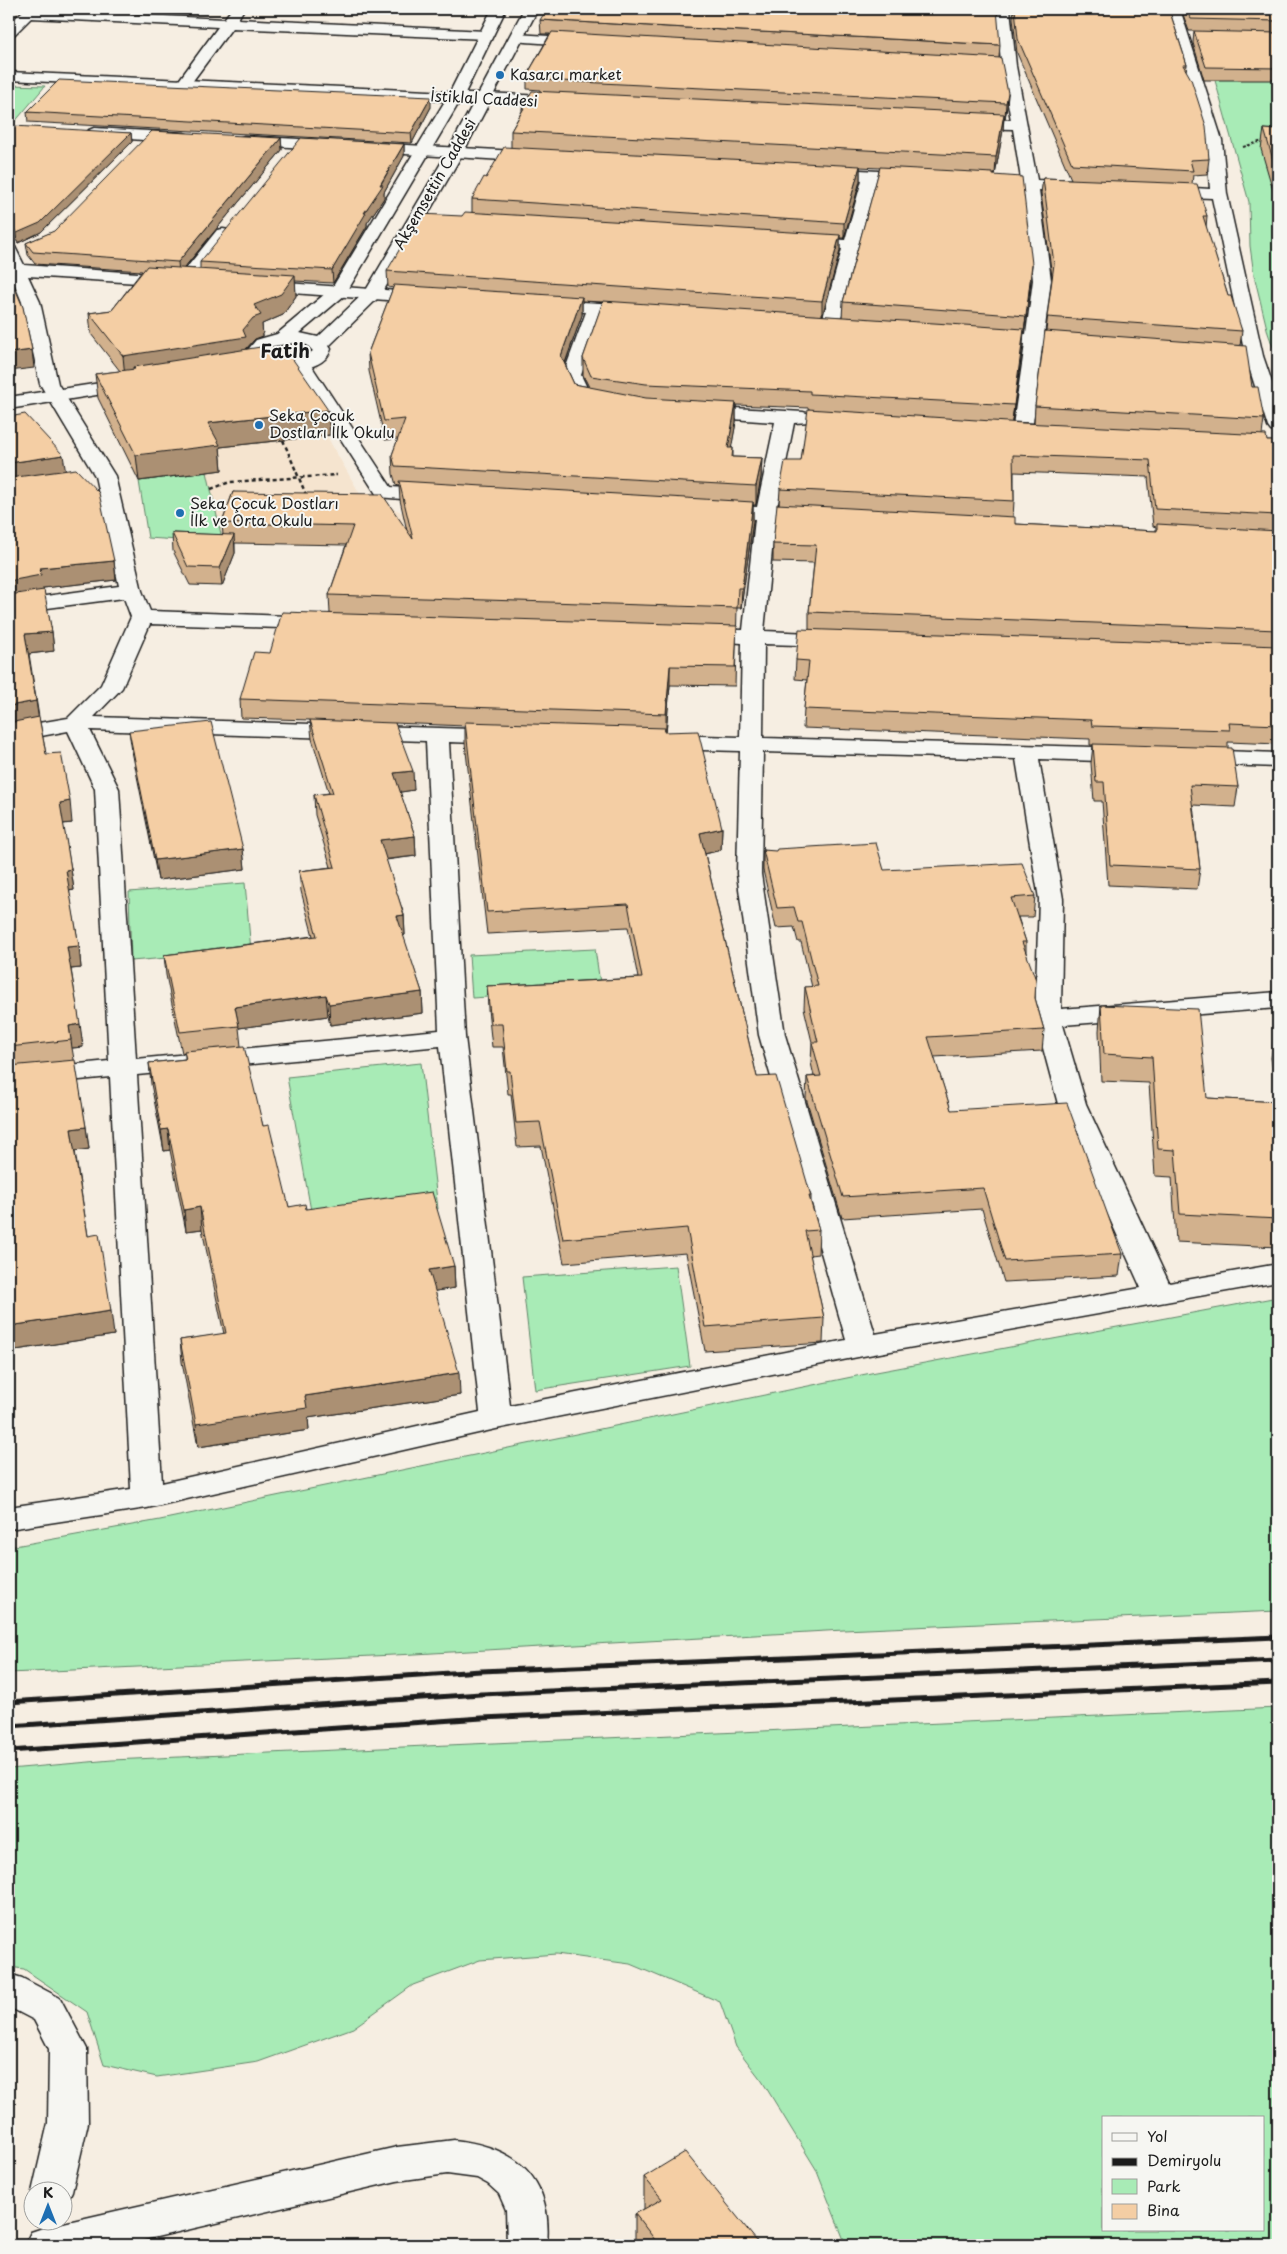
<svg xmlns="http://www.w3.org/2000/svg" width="1287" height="2254" font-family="'Playpen Sans',sans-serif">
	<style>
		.built { fill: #f5e4cf }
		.green { fill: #a8ebb6; stroke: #628469; fill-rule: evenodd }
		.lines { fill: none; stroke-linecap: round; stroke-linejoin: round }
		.street-casing { stroke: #1c1c1c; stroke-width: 3 }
		.secondary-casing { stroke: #1c1c1c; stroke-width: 3 }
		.path-far1 { stroke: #1c1c1c; stroke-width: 2; stroke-dasharray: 3 2; stroke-linecap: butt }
		.path { stroke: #1c1c1c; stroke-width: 2.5; stroke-dasharray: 4 3; stroke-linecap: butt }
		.street { fill: #f6f6f2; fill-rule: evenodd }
		.secondary { fill: #f6f6f2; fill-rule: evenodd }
		.rail { stroke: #1c1c1c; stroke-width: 5 }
		.wall { fill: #d2b18d; stroke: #1c1c1c; fill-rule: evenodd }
		.shaded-wall { fill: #ab9073; stroke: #1c1c1c }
		.building { fill: #f4cea4; stroke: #1c1c1c }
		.poi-dot { fill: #1f6fb2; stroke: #f6f6f2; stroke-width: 2 }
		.labels { text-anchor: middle; stroke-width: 4; stroke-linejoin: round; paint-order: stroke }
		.far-poi-label { font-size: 15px; fill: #1c1c1c; stroke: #f6f6f2; text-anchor: start }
		.far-street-label { font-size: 15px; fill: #1c1c1c; stroke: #f6f6f2 }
		.far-district-label { font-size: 19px; font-weight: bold; fill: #1c1c1c; stroke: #f6f6f2 }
	</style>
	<rect width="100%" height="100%" fill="#f6eee2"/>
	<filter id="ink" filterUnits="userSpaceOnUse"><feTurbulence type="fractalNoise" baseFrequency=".02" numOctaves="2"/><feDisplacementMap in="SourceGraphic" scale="10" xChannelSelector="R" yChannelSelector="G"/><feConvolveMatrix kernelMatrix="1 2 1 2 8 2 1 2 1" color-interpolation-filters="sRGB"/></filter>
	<g filter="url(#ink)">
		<!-- built -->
		<path class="built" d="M305,398L360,494L406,514L396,547L223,543L148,538L139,481L222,469L192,414Z"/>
		<!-- green -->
		<g class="green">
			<path d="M1278,9V361L1268,333L1254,275L1250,246L1249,202L1204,41Z"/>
			<path d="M9,85L45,86L13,124H9Z"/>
			<path d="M207,472L223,543L148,538L139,481Z"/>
			<path d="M245,883L251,951L131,961L129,892Z"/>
			<path d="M595,949L601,990L472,998L469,955Z"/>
			<path d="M421,1063L438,1209L313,1222L287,1077Z"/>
			<path d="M676,1266L690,1366L535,1390L522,1277Z"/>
			<path d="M1278,1297V1611L844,1630L415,1654L9,1673V1547L160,1520L871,1373Z"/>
			<path d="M1278,1708V2245H846L816,2169L762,2081L736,2047L720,2002L630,1964L556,1954L480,1960L413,1985L353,2028L258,2062L157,2077L104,2065L87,2012L24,1969L9,1967V1769L112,1760ZM1103,2118H1263V2230H1103Z"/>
		</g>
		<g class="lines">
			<!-- street casing -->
			<g class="street-casing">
				<g id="street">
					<path d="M25,9L224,19L232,9H244L238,19L486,31L493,35L486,39L232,28L189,86H179L177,83L218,27L31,18L14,35L9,36V24Z"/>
					<path d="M996,9H1010L1016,66L1037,180L1080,182L1086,184L1088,187L1086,190L1080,192L1039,190L1051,280L1044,335L1087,339L1090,343L1087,347L1081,348L1042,346L1032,432L1029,436L1022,438L1015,436L1012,432L1025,344L980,340L977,336L980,332L986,331L1026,334L1033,280L1023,189L985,187L979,185L977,182L979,179L985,177L1021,179L1013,129L966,128L961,126L958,123L961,120L966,118L1011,120L1002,70L966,67L959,63L966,59L1001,61Z"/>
					<path d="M1166,9H1180L1222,140L1227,194L1263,356L1278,400V433L1271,431L1268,427L1247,361L1205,357L1202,353L1205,349L1211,348L1244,350L1212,198L1163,196L1157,194L1155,191L1157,188L1163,186L1210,189L1206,140Z"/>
					<path d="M516,34L583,38L590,42L583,46L511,41L509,38Z"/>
					<path d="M484,93L564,97L569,99L572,102L569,105L564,107L479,101L476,98L479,95Z"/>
					<path d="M94,128L184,133L189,135L192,138L189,141L184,143L89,136L86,133L89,130Z"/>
					<path d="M244,136L536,152L542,154L544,157L542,160L536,162L238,144L236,141L238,138Z"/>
					<path d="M823,168L915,173L921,175L923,178L921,181L915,183L878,181L839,325L836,329H824L821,325L842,249L804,247L798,246L796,242L798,238L804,237L845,240L862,180L817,176L815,173L817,170Z"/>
					<path d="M223,229L229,230L231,234L191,285L185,286L28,276L40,302L58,384L115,476L142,591L150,611L315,617L323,618L326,623L323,628L315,629L150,624L122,688L94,717L503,730L511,732L514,737L511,742L503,744L449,742L465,1037L510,1406L846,1340L759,1035L737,874L740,751L663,749L655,747L652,742L655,737L663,735L740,737L742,643L690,640L687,635L690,630L698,629L743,630L755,519L709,515L706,511L709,507L716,505L757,507L775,422L691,416L689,412L691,408L698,406L803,412L810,414L812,418L810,422L794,423L777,508L819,512L822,516L819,520L812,522L775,520L764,631L835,634L843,635L846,640L843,645L835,646L764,644L763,738L1130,748L1138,750L1142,755L1138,760L1130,762L1039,759L1063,899L1061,1009L1278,992V1008L1063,1025L1086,1104L1169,1283L1278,1264V1282L863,1356L496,1429L147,1508L9,1529V1507L131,1489L110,1077L9,1087V1071L109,1061L95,789L68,731L9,742V728L68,718L101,685L131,617L124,598L9,613V601L119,586L95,476L40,384L22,302L9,270V246L15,247L24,265L180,276L217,230ZM90,730L426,741L439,1030L136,1059L119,789ZM763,752L1016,759L1039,899L1035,1018L1058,1104L1141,1288L875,1334L785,1035L761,874ZM440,1046L480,1412L162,1483L137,1075Z"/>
					<path d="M258,281L427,293L433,294L436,298L433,302L427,303L252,290L249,286L252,282Z"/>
					<path d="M545,300L637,305L643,306L646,310L643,314L637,315L603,313L581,375L590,394L613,398L615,402L613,406C601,409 588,405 576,402L563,375L586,312L539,309L536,305L539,301Z"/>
					<path d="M301,358L307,359L391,487L436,490L443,492L446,496L443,500L436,502L378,497L292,363L295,359Z"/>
					<path d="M1195,750L1278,753V767L1195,764L1187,762L1183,757L1187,752Z"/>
					<path d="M9,1974L22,1978L60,1998L87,2049L88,2123L72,2192L66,2204L62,2206V2192H32L48,2123L49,2049L34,2020L9,2007Z"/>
					<path d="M454,2140C517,2147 553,2178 547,2245H507L506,2210L499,2194L488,2184L477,2178L447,2174L397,2181L122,2245H25L31,2232L46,2227L397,2147Z"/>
				</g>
			</g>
			<!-- secondary casing -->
			<g class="secondary-casing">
				<g id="secondary">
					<path d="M492,9H506L465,93H479L524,9H538L463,153L381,295L329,346L331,349C324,377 258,376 246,352L256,340L277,334L332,288L445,101L9,80V72L450,92ZM460,101L474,102L447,153L365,292L318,337L300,333L345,295ZM294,343L307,345L313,351C299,361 278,362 264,352L273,346Z"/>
					<path d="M133,378L140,380L142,384L140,388L9,409V397Z"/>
				</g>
			</g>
			<!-- path-far1 -->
			<path class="path-far1" d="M1243,147L1266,140"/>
			<!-- path -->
			<g class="path">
				<path d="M283,440L307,497"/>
				<path d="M211,489L230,482L337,475"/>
			</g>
			<!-- street -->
			<use href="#street" class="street"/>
			<!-- secondary -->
			<use href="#secondary" class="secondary"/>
			<!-- rail -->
			<g class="rail">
				<path d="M9,1702L481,1671L1278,1637"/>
				<path d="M9,1726L481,1694L1278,1660"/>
				<path d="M9,1751L482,1718L1278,1683"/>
			</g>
		</g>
		<!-- wall -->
		<g class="wall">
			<path d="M1014,9H1169L1187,65L1186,71L1209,159L1207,174L1193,175L1192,184L1207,216L1206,227L1228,296L1242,331L1240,346L1252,387L1264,419L1262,435L1267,441H1278V744L1228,742V748L1238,787L1235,807L1193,805L1200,869L1197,889L1108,885L1102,801H1094L1091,763L1093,745H1090V739L803,728L804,709L807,680L795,679L796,660L809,629V612L814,563L773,562V544L779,504L780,489L801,461L809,408L736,405V422L731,448H733V457L762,458L761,477L756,505H753V521L741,608H737L735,686L670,685L666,732L722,828L721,850L705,854L757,1077L811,1196V1201L819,1230L818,1254L810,1255L824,1318L823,1343L705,1351L686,1253L564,1263L541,1146L517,1147L511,1094H508L503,1047H492L488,1009L487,986L638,978L628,927L487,934L465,743V726L395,723L414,790L400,792L415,836L416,856L386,860L404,915L405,935L403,936L422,992L423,1013L330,1025L328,1016L239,1028L241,1046L263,1126L289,1207L306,1209L454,1266L455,1288L435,1291L460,1395L308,1418L309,1430L198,1447L182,1362L180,1340L224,1334L202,1229L186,1231L170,1150L164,1151L151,1084L149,1063L185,1059V1052L182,1053L166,975L164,955L313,936L301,891L299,871L331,867L315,815L314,795L329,793L312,739L310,720L241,718L240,699L270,653L330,613L329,595L346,545L235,543V553L222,586L190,585L173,551L172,533L223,535L222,523L233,492L407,531L400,500L399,486L396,485L393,474L392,455L398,439L385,440L369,371L368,353L393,288L388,287L387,271L462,216L472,213V199L486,178L511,147V131L522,111V108L540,91V90L527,89V75L550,34H541L540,20L1000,45L999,58L1008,93L1007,107L1005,118H1004L1003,130L995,175H993L1031,280L1012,422L1034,423L1035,406L1046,331L1052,277L1041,193L1043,178L1071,179L1017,53L1013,18ZM860,167L880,168L843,302L842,317L822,316L840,251V238H844L860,181ZM582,301L603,302L583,358V375L589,387L574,384L565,364L582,315ZM1014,472L1148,477L1153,526L1156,527V531L1015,524L1013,517L1014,501Z"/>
			<path d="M1181,9H1278V80H1204L1193,43L1194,31H1189Z"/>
			<path d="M431,107L412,143L28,122L27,112Z"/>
			<path d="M1264,129L1278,130V197H1275L1261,149Z"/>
			<path d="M9,131L131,133L132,142L41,232L18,243L9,231Z"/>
			<path d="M281,138L282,150L184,268L200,269V262L404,144V156L384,192V198L367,223V226L333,283L295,281L296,296L283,315L262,324L263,336L255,339L246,349L330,435L220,447L222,470L139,481L98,398L95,374L120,371L91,334L89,313L112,310L142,271L35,264L28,255L26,243Z"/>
			<path d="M9,417L65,470L114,561L116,580L43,588L52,632L54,651L29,654L39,717L46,754L72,823L63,824L71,869L74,890L69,891L79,946L81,968L71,969L83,1047L72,1048L86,1127L89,1149L75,1151L88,1236L114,1335L9,1351Z"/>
			<path d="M129,731L243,849L245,869L158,880L132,751Z"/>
			<path d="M763,850L1035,896L1033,917H1018L1026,942V952L1035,998L1044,1030L1042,1051L934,1057L951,1110L1122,1254L1119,1276L1004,1282L982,1209L842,1218L806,1098L807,1077L814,1076L811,1063L812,1042L804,1008L805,987H812L801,942H798L794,927L776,928L763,870Z"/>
			<path d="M1101,1005L1207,1098L1278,1102L1271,1058L1275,1031H1278V1247L1176,1242L1172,1177L1155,1176L1149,1083L1101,1081L1099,1031Z"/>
			<path d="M644,2177L760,2245H635V2214L644,2209Z"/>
		</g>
		<!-- shaded-wall -->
		<g class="shaded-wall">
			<path d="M1008,93L1007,107L1005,118L1006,103Z"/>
			<path d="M431,97V107L412,143L411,133Z"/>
			<path d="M1004,114L1003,130L995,175L996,157Z"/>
			<path d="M131,133L132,142L41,232L18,243L17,233Z"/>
			<path d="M281,138L282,150L179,274L178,262Z"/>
			<path d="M404,144V156L384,192V198L367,223V226L333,283L332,270Z"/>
			<path d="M860,166V181L844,238V223Z"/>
			<path d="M840,235V251L822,317V301Z"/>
			<path d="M1032,264L1031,280L1024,332L1026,316Z"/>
			<path d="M295,275L296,296L283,315L262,324L263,336L255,339L246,349L247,359L135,369L133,367L134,376L125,377L123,356L243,330L254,305Z"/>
			<path d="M582,297V315L561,374V356Z"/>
			<path d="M1024,329L1023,346L1012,422L1014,405Z"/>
			<path d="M32,350L34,368L9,371V353Z"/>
			<path d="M736,403V422L728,467V448Z"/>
			<path d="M328,410L330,435L220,447L222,470L139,481L136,455L208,423Z"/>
			<path d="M63,455L66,474L9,482V463Z"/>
			<path d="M762,458L761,477L756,505V486Z"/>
			<path d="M753,502V521L741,608L742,588Z"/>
			<path d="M234,535L235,553L222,586L220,568Z"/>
			<path d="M114,561L116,580L43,588L44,594L9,601V581L40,568Z"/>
			<path d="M52,632L54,651L28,654L25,634Z"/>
			<path d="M670,666V685L666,733V714Z"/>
			<path d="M36,701L39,721L9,727V706Z"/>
			<path d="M413,771L414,790L395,793L394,773Z"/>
			<path d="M70,801L72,823L62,824L60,803Z"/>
			<path d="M722,828L721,850L700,855V833Z"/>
			<path d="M415,836L416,856L381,860L380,840Z"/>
			<path d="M243,849L245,869L158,880L155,860Z"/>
			<path d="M71,869L74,890L68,891L66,870Z"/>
			<path d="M404,915L405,935L398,936L397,916Z"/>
			<path d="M79,946L81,968L70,969L67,947Z"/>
			<path d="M422,992L423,1013L330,1025L329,1004Z"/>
			<path d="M326,995L328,1016L239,1028L235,1007Z"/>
			<path d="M80,1024L83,1047L72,1048L69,1026Z"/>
			<path d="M86,1127L89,1149L74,1151L71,1129Z"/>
			<path d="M168,1129L170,1150L164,1151L161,1130Z"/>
			<path d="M200,1207L202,1229L186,1231L184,1210Z"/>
			<path d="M454,1266L455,1288L430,1292L429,1270Z"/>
			<path d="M111,1311L114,1335L9,1351V1326Z"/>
			<path d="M459,1373L460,1395L308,1418L309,1430L198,1447L196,1424L305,1396Z"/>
		</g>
		<!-- building -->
		<g class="building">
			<path d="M547,9H997L1000,45L540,20Z"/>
			<path d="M1015,9H1169L1187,65H1183L1191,79L1206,126L1209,159L1190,160L1193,171L1072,164L1018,39Z"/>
			<path d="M1186,9H1278V21L1191,19Z"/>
			<path d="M1194,31L1278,33V68L1206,67Z"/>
			<path d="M552,32L1001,58L1008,93L1006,103L540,80L542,75H527Z"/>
			<path d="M59,80L431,97L411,133L27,112Z"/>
			<path d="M532,91L1004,114L996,157L511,131L524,108H522Z"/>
			<path d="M14,126L131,133L40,223L17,233L9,223V131H10Z"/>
			<path d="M1264,129L1278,130V177Z"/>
			<path d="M152,131L281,138L178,262L33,252L26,243L54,231Z"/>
			<path d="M301,138L404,144L380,185H383L364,213H366L332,270L200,262Z"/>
			<path d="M504,147L860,166L844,223L472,199L484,177L486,178Z"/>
			<path d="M880,167L993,173V175L1022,177L1032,264L1026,316L843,302Z"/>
			<path d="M1043,178L1197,184L1207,216H1203L1228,296H1231L1242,331L1047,317L1054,264Z"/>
			<path d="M465,212L840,235L822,301L387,271L420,214L462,216Z"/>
			<path d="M147,266L295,275L281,294L254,305L261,315L253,318L243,330L246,337L123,356L89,313L112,310Z"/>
			<path d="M9,274L23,307L32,350L9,353Z"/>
			<path d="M394,285L582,297L561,356L574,384L646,398L736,403L728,448H733L732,457L762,458L756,486L395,466L392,455L405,419L384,421L368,353Z"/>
			<path d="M603,301L1024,329L1014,405L810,394V391L646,384L591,376L583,358Z"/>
			<path d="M1045,331L1246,346L1252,387H1258L1264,419L1035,406Z"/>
			<path d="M267,346L285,348L328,410L208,423L220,445L136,455L95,374L135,369L133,367Z"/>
			<path d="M808,409L1023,423L1266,435L1267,441H1278V515L1155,509L1150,460L1013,455L1014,501L780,489L785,461H801Z"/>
			<path d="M25,414L63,455L9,463V417Z"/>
			<path d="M76,469L99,493L114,561L40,568L41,575L9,581V478Z"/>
			<path d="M399,481L753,502L742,588H738L737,608L329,595L353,526L222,523L233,492L382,494L413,539Z"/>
			<path d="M777,504L1015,517V524L1157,531V524L1278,531V630L809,612L816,545L773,544Z"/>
			<path d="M172,533L234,535L220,568L188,567Z"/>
			<path d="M44,590L52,632L25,634L36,701L9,706V595Z"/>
			<path d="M282,612L737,626L735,667L670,666L666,714L240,699L254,652L270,653Z"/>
			<path d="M799,629L1278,646V725L1229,723L1230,730L1092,726L1091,720L804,709L809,661L796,660Z"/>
			<path d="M39,717L46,754L61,753L70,801L60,803L71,869L66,870L79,946L67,947L80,1024L69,1026L71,1040L9,1047V723Z"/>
			<path d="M310,720L395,723L413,771L394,773L415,836L380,840L404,915L397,916L422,992L329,1004L326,995L235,1007L239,1026L180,1032L164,955L317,936L299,871L335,867L314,795L333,793Z"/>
			<path d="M211,722L243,849L155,860L129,731Z"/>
			<path d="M465,722L665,728L664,732L698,731L722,828L700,833L757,1077L776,1076L811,1196H809L819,1230L805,1231L824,1318L705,1327L687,1228L563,1239L540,1122L516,1123L510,1071H507L502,1024H491L487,986L642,978L628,904L487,912Z"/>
			<path d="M1093,744L1232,748L1238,787L1190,785L1200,869L1110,865L1104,782H1096Z"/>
			<path d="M876,843L884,870L1022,863L1035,896L1011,898L1026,942H1022L1036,980L1035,998L1044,1030L928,1037L951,1110L1067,1103L1122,1254L1005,1261L983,1188L843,1197L807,1077L821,1076L812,1042H818L805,987L818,986L802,922H798L794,907L777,908L763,850L776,851L777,849Z"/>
			<path d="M1101,1005L1198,1009L1207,1098L1278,1102V1219L1180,1214L1175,1150L1158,1149L1152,1057L1104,1054Z"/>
			<path d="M1275,1031H1278V1052Z"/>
			<path d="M244,1046L263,1126L269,1125L289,1207L305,1204L306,1209L432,1192L454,1266L429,1270L459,1373L305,1396L307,1408L196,1424L180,1340L226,1333L200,1207L184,1210L168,1129L161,1130L149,1063L186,1059L184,1051Z"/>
			<path d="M75,1060L86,1127L71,1129L88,1236L99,1234L111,1311L9,1326V1066Z"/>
			<path d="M685,2152L760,2245H659L635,2214L662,2199L644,2177Z"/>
		</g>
	</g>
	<!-- markers -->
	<g class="poi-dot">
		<circle cx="500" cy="75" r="5"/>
		<circle cx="259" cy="425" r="5"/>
		<circle cx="180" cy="513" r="5"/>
	</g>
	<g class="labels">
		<!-- far-poi labels -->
		<g class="far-poi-label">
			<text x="510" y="80">Kasarcı market</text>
			<text x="269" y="421">Seka Çocuk<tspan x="269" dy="17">Dostları İlk Okulu</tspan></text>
			<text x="190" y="509">Seka Çocuk Dostları<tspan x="190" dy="17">İlk ve Orta Okulu</tspan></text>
		</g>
		<!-- far-street labels -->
		<g class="far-street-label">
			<text transform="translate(484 99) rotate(3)" y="5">İstiklal Caddesi</text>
			<text transform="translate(435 184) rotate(-60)" y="5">Akşemsettin Caddesi</text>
		</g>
		<!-- far-district labels -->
		<g class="far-district-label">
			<text x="285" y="358">Fatih</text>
		</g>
	</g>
	<!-- margin -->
	<rect width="1287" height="2254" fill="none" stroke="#f6f6f2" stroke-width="30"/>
	<rect x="15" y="15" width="1257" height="2224" fill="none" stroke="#1c1c1c" stroke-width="2" filter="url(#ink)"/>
	<!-- legend -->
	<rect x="1102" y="2116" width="162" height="115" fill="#f6f6f2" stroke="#9f9f9c"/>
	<rect x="1112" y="2133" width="25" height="8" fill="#f6f6f2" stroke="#9f9f9c"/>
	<text x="1147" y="2142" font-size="15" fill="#1c1c1c">Yol</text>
	<rect x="1112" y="2158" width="25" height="8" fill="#1c1c1c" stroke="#9f9f9c"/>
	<text x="1147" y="2166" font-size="15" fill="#1c1c1c">Demiryolu</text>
	<rect x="1112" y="2179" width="25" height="15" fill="#a8ebb6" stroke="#9f9f9c"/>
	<text x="1147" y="2192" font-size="15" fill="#1c1c1c">Park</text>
	<rect x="1112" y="2204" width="25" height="15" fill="#f4cea4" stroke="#9f9f9c"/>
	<text x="1147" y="2216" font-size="15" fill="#1c1c1c">Bina</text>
	<!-- north arrow -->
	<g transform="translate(48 2206)"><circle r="24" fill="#f6f6f2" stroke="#9f9f9c"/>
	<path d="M0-4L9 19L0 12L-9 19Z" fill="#1f6fb2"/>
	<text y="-8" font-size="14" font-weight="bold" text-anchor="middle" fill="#1c1c1c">K</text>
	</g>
</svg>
